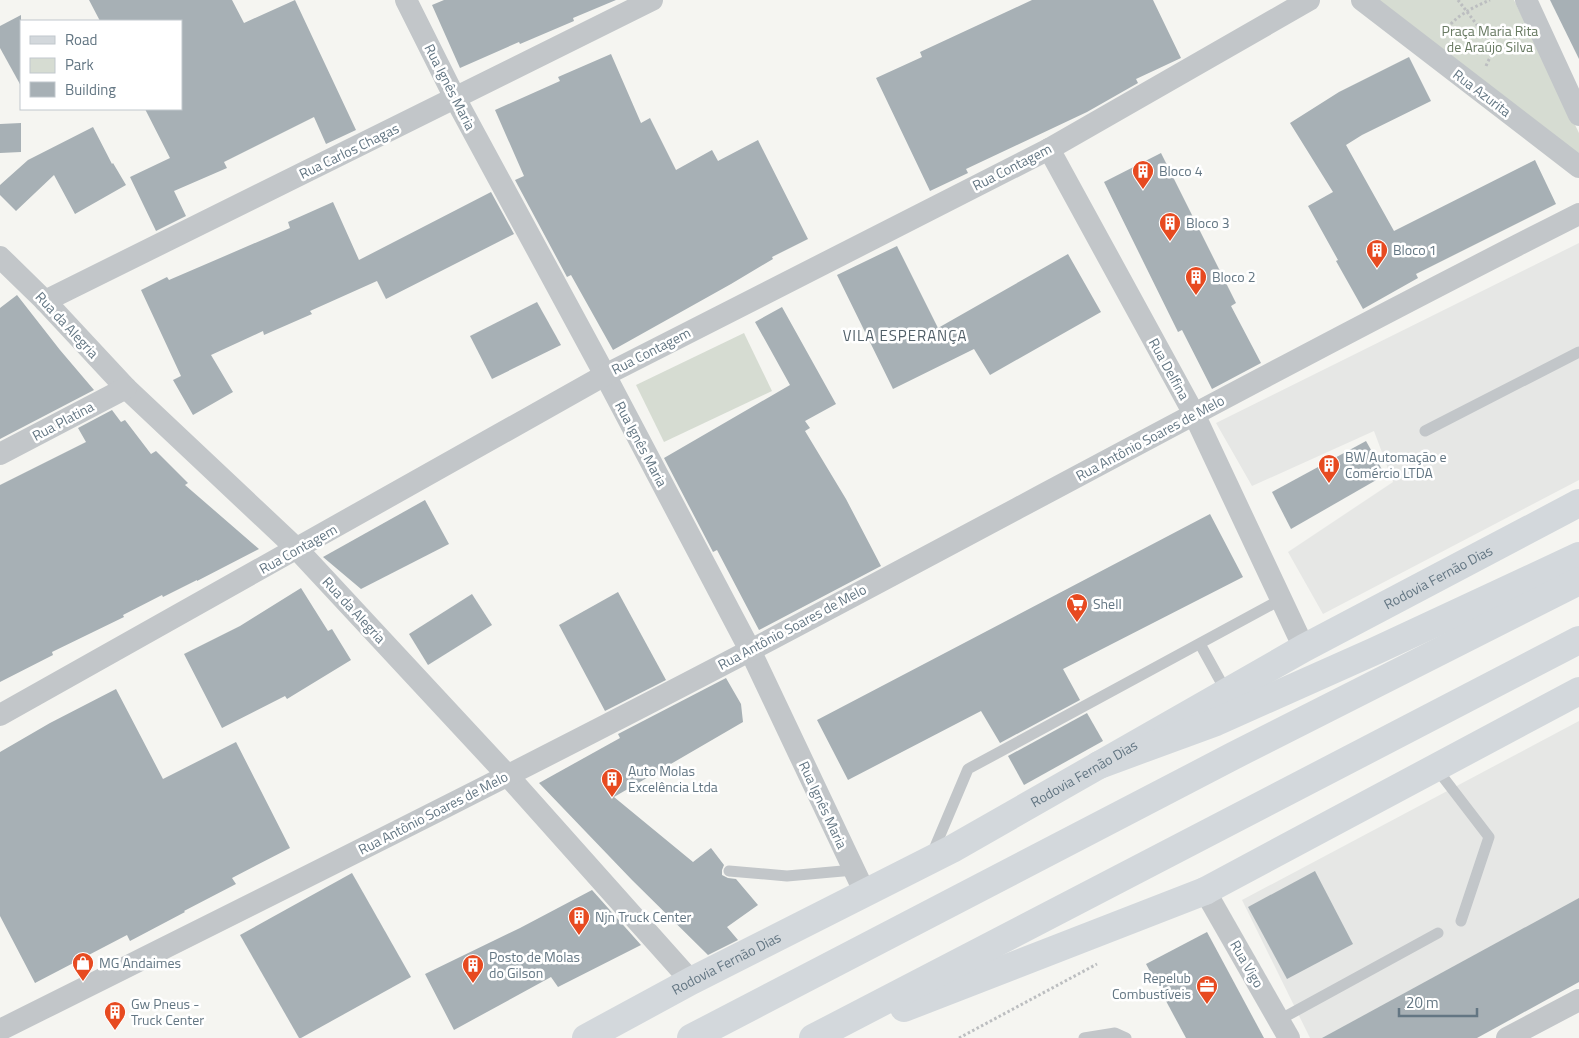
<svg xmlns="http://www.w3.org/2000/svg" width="1579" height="1038" font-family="'Titillium Web',sans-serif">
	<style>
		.built { fill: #e6e7e5 }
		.green { fill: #d6dcd2 }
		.building { fill: #a7b0b5 }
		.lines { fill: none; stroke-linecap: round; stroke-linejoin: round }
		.path { stroke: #bcbec0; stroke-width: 3; stroke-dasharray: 2.5 2.5; stroke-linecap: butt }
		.service { stroke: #c2c6c9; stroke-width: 11 }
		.minor { stroke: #c2c6c9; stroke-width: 22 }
		.secondary { stroke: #d3d8dc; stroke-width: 28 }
		.motorway { stroke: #d3d8dc; stroke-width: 28 }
		.labels { text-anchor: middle; stroke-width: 5; stroke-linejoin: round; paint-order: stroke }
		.park-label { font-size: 14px; fill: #687a62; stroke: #fff }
		.street-label { font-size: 14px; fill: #637683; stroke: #fff }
		.poi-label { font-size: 14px; fill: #637683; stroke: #fff; text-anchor: start }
		.neighbourhood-label { font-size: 15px; letter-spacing: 1px; fill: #515f68; stroke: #fff }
	</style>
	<rect width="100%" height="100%" fill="#f5f5f1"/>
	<!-- built -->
	<g class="built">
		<path d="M1579,243V480L1323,614L1288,552L1393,482L1374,431L1252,486L1216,423Z"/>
		<path d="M1579,721V977L1466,1038H1310L1242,900Z"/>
	</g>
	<!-- green -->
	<g class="green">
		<path d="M1374,0H1514L1579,133V156Z"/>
		<path d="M744,333L772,391L664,442L636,385Z"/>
	</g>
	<!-- building -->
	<g class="building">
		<path d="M89,0H232L244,23L295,0L356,130L326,144L314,117L224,162L227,168L174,191L186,216L156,231L130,177L170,158L145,109H181V21H100Z"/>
		<path d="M444,0H616L573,18L574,21L520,44L519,42L460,68L432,5Z"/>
		<path d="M1032,0H1153L1181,58L1136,79L1138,83L1087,112L966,169L968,173L930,191L876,78L922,57L920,52Z"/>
		<path d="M1550,0H1579V59Z"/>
		<path d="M21,15V86L0,48V26Z"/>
		<path d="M611,54L641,123L650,118L676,170L712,150L718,161L758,140L808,239L772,257L773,259L731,284L613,350L571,275L567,277L515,180L524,176L495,110L560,81L558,77Z"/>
		<path d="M1409,57L1431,101L1362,135L1346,145L1394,231L1535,160L1556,204L1416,274L1418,278L1363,309L1336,261L1338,260L1308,206L1333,192L1290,123L1339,92Z"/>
		<path d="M21,123V152L0,153V124Z"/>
		<path d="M93,127L112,164L113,163L126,185L75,214L54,175L16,211L0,195V185L28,160Z"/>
		<path d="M1161,153L1236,303L1231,306L1261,363L1212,389L1182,330L1178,332L1104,182Z"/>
		<path d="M491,192L514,234L386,299L377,281L310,311L312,314L264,335L263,331L211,355L233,392L193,415L173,380L181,376L141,290L167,277L169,280L290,228L288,222L333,202L359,260Z"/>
		<path d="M897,246L938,328L1068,254L1101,312L990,375L974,349L893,389L837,275Z"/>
		<path d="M17,295L60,350L94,390L0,439V308Z"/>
		<path d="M537,302L561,345L492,379L470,336Z"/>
		<path d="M782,307L836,404L805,421L810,428L805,431L846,499L881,566L759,630L717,550L713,552L664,458L790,385L755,322Z"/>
		<path d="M112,410L121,422L125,420L151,454L156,451L188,483L185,485L259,549L197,581V580L163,597L162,595L123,615L124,617L52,652L53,655L0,682V485L86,442L78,428Z"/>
		<path d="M1366,441L1385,475L1291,529L1272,492Z"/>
		<path d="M425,500L449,544L361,589L323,557Z"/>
		<path d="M1210,514L1243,577L1063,669L1080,700L1000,743L981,711L848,780L817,720Z"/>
		<path d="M301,588L328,631L332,629L351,660L287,699L285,696L222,728L184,654L240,626Z"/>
		<path d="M618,592L666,680L605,711L559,625Z"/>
		<path d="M472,594L492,625L428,665L409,634Z"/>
		<path d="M726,678L741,704L743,722L614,797L693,862L711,848L724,865L722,870V875L728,878L736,879L758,905L727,927L738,940L708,955L632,880L539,783L620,738L618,734Z"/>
		<path d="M116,689L163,779L236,742L290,848L232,878L236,884L184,911L185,912L130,941L127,935L35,983L0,916V752L50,723Z"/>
		<path d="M1087,713L1103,741L1024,785L1008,756Z"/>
		<path d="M1315,871L1353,944L1287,979L1248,907Z"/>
		<path d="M352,873L411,977L301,1038H299L240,935Z"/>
		<path d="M592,890L641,945L558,987L551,977L454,1030L425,974L520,928Z"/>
		<path d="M1579,898V982L1477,1038H1322Z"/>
		<path d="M1207,932L1264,1038H1186L1146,964Z"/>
	</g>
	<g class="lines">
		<!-- path -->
		<g class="path">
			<path d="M1458,0L1496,50"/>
			<path d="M1445,32C1454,16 1474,7 1490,0"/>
			<path d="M1486,66C1492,51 1502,42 1517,39"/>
			<path d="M959,1038L1097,964"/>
		</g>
		<!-- service -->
		<g class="service">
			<path d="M1425,431L1579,352"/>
			<path d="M1200,644L1227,693"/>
			<path d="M1436,768L1489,837L1461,921"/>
			<path d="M932,854L968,769L1280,600"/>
			<path d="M729,871L787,876L854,870"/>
			<path d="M1279,1020L1438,933"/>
			<path d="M1084,1038L1115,1033L1126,1038"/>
		</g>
		<!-- minor -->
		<g class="minor">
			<path d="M406,0L455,98L605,375L750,650L865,893"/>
			<path d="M1362,0L1579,167"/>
			<path d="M1526,0L1579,115"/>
			<path d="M1049,149L1194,414L1304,648"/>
			<path d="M0,257L45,301L126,388L297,549L508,776L691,981"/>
			<path d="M45,301L652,0"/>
			<path d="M0,454L126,388"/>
			<path d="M0,715L605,375L1049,149L1309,0"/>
			<path d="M1205,891L1289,1038"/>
			<path d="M0,1030C250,905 501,781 749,651C1026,505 1300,355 1579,214"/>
			<path d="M1507,1038L1579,1000"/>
		</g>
		<!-- secondary -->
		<g class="secondary">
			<path d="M1205,891L1579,691"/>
			<path id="s1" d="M586,1038L691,981L952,849L1304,648L1579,503"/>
		</g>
		<!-- motorway -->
		<g class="motorway">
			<path d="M1099,765L1216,722L1375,651L1579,556"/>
			<path d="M904,1008L1205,891"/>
			<path d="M691,1038L1233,756L1579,581"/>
			<path d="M813,1038L1579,640"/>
		</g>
	</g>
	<!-- icons -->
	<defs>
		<g id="building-pin" transform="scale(1.125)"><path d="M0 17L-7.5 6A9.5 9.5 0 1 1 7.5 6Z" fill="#e74a20" stroke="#fff"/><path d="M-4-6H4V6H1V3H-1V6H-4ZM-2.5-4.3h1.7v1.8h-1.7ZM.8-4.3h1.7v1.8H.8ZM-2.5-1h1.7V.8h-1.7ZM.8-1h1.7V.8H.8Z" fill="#fff"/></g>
		<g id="supermarket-pin" transform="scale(1.125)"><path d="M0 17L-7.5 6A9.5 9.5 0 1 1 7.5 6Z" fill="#e74a20" stroke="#fff"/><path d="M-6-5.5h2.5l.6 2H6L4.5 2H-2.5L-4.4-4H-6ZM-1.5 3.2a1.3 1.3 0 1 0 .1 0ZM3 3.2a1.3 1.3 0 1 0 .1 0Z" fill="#fff"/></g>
		<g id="shop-pin" transform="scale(1.125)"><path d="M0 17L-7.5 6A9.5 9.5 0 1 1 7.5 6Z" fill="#e74a20" stroke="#fff"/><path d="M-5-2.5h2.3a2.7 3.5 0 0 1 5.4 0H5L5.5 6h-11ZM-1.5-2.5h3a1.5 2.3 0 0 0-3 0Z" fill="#fff"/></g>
		<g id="office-pin" transform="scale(1.125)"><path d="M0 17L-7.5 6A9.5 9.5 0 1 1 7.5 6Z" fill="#e74a20" stroke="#fff"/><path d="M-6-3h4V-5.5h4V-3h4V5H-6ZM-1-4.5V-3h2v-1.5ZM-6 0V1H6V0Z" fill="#fff"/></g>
	</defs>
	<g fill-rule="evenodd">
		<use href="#building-pin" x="1143" y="171"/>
		<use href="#building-pin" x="1170" y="223"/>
		<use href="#building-pin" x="1377" y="250"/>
		<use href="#building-pin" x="1196" y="277"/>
		<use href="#building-pin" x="1329" y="465"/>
		<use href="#supermarket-pin" x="1077" y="604"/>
		<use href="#building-pin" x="612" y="779"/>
		<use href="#building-pin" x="579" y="917"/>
		<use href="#shop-pin" x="83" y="963"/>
		<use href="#building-pin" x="473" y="965"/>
		<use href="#office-pin" x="1207" y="986"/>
		<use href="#building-pin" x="115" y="1012"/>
	</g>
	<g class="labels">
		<!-- park labels -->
		<g class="park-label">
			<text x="1490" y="36">Praça Maria Rita<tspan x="1490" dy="16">de Araújo Silva</tspan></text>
		</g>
		<!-- street labels -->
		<g class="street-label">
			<text transform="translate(450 87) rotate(63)" y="5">Rua Ignês Maria</text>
			<text transform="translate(1482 93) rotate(37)" y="5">Rua Azurita</text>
			<text transform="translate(349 151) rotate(-26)" y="5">Rua Carlos Chagas</text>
			<text transform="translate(1012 167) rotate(-27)" y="5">Rua Contagem</text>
			<text transform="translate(67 325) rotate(47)" y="5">Rua da Alegria</text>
			<text transform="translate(651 351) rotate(-27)" y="5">Rua Contagem</text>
			<text transform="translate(1169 369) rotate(61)" y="5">Rua Delfina</text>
			<text transform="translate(63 421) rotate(-28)" y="5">Rua Platina</text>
			<text transform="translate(1150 438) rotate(-28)" y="5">Rua Antônio Soares de Melo</text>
			<text transform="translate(641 444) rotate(62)" y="5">Rua Ignês Maria</text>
			<text transform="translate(298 549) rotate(-29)" y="5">Rua Contagem</text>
			<text dy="5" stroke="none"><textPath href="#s1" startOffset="969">Rodovia Fernão Dias</textPath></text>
			<text transform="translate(354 610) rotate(47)" y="5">Rua da Alegria</text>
			<text transform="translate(792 627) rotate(-28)" y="5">Rua Antônio Soares de Melo</text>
			<text dy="5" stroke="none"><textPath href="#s1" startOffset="564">Rodovia Fernão Dias</textPath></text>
			<text transform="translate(823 805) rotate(65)" y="5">Rua Ignês Maria</text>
			<text transform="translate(433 813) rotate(-27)" y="5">Rua Antônio Soares de Melo</text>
			<text dy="5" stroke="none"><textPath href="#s1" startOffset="159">Rodovia Fernão Dias</textPath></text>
			<text transform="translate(1247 964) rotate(60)" y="5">Rua Vigo</text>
		</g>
		<!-- poi labels -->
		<g class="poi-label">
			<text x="1159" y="176">Bloco 4</text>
			<text x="1186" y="228">Bloco 3</text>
			<text x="1393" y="255">Bloco 1</text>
			<text x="1212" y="282">Bloco 2</text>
			<text x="1345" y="462">BW Automação e<tspan x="1345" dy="16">Comércio LTDA</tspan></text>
			<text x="1093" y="609">Shell</text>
			<text x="628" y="776">Auto Molas<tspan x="628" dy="16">Excelência Ltda</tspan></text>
			<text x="595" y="922">Njn Truck Center</text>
			<text x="489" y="962">Posto de Molas<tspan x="489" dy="16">do Gilson</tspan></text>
			<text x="99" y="968">MG Andaimes</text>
			<text x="1191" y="983" text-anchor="end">Repelub<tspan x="1191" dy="16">Combustíveis</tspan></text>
			<text x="131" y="1009">Gw Pneus -<tspan x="131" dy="16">Truck Center</tspan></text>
		</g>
		<!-- neighbourhood labels -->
		<g class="neighbourhood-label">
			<text x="905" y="341">VILA ESPERANÇA</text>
		</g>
	</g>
	<!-- legend -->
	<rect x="20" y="20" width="162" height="90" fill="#ffffff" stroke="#c1c8cd"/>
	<rect x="30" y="36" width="25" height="8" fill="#d3d8dc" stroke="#c1c8cd"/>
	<text x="65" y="45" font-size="15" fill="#637683">Road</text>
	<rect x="30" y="58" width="25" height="15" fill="#d6dcd2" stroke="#c1c8cd"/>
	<text x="65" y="70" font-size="15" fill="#637683">Park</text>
	<rect x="30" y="82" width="25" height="15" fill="#a7b0b5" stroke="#c1c8cd"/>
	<text x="65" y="95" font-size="15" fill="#637683">Building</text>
	<!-- scale -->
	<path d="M1399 1008v8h78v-8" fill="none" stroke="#637683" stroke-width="2.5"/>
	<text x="1406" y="1008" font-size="15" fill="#637683" stroke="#ffffff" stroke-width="4" paint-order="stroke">20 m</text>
</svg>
